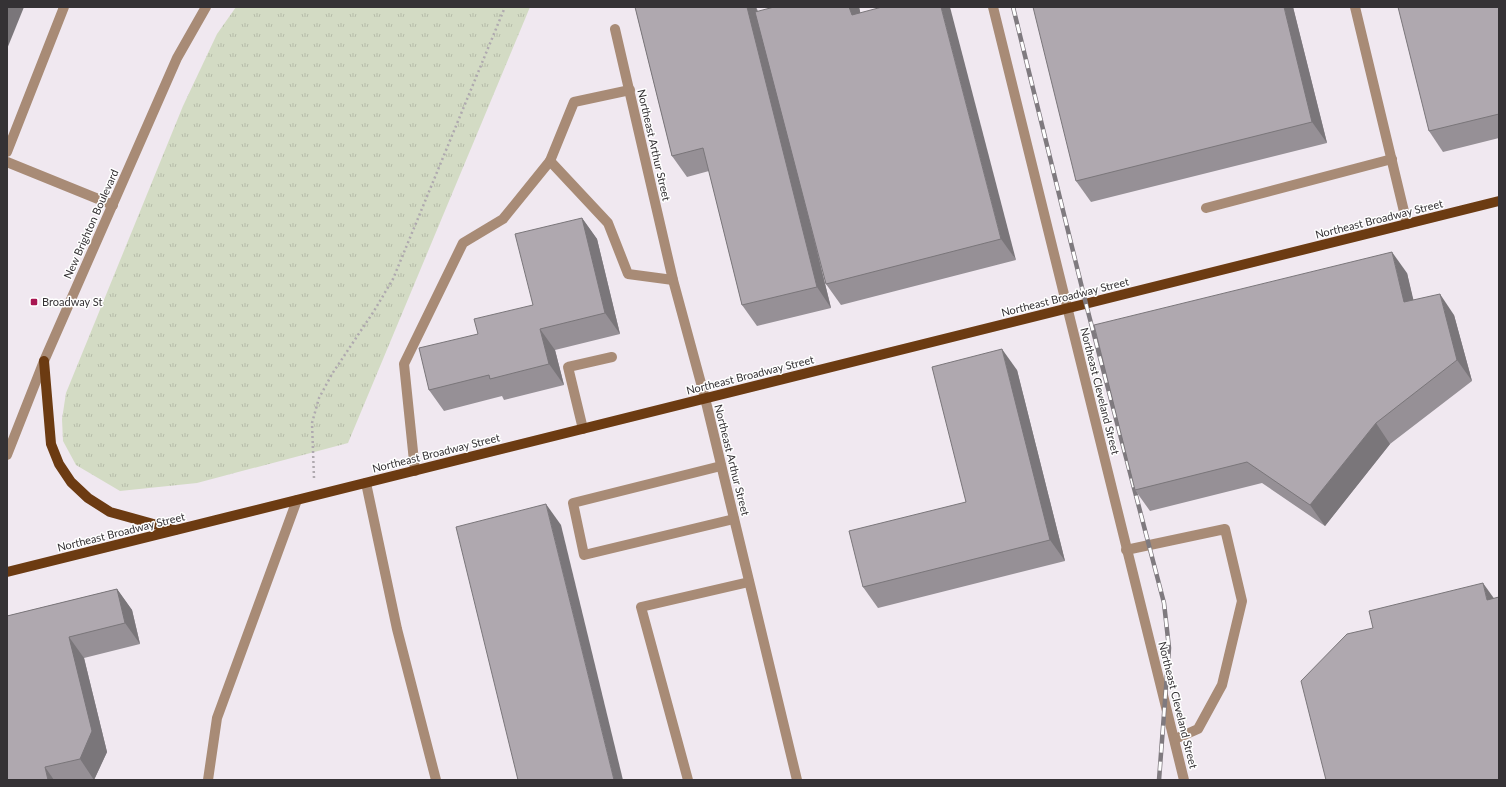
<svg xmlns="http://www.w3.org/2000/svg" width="1506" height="787" font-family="Lato,sans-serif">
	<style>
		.park { fill: url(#park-tufts) }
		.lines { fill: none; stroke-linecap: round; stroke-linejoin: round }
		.path { stroke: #afa9af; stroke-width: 2.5; stroke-dasharray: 2 3; stroke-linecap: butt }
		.minor { stroke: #a88b76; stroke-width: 10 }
		.major { stroke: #6c3b12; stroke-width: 10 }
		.rail-casing { stroke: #7f7a7f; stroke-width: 4.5 }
		.rail { stroke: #fff; stroke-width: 3; stroke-dasharray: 9; stroke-linecap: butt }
		.wall { fill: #969096 }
		.shaded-wall { fill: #7a767a }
		.building { fill: #afa8af; stroke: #7a767a }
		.poi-dot { fill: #a81652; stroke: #fff; stroke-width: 1.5 }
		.labels { text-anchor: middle; stroke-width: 3; stroke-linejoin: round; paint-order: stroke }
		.street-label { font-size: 11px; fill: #353235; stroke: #fff }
		.poi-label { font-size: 11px; fill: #353235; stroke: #fff; text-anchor: start }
	</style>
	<defs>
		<pattern id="park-tufts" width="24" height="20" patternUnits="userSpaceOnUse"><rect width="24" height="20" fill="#d3dbc4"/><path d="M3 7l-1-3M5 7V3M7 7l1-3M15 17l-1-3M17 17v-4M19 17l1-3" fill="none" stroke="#b6bca9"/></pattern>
	</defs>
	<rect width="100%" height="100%" fill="#f0e8f0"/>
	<!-- park -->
	<path class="park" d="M236,7H530L348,443L197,483L120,491L76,465L63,441L62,419L66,393L183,106L217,34Z"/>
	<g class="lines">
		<!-- path -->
		<path class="path" d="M314,478L312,423L319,398L332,374L374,311L393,279L505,7"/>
		<!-- minor -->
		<g class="minor">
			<path d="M993,7L1184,780"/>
			<path d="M1355,7L1407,224"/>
			<path d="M615,29L673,280L705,398L797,780"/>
			<path d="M7,152L64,7"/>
			<path d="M550,161L574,102L630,90"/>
			<path d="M7,162L113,205"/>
			<path d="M1206,208L1392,159"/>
			<path d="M583,429L568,367L612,357"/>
			<path d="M7,455L44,361L177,58L206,7"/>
			<path d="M721,466L573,503L584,555L734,519"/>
			<path d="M415,471L404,364L463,243L503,219L550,161L608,223L628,274L673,280"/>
			<path d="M366,483L397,629L436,780"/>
			<path d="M1126,550L1225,529L1242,601L1222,685L1198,729L1175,739"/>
			<path d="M208,780L217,718L297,500"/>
			<path d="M688,780L641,607L749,582"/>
		</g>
		<!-- major -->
		<g class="major">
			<path d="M44,361L51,444L59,464L71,482L88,498L110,512L175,530"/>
			<path d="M7,572L1499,201"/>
		</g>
		<!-- rail casing -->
		<g class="rail-casing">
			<path id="rail" d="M1013,7L1086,304L1164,603L1169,648L1159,780"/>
		</g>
		<!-- rail -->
		<use href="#rail" class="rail"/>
	</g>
	<!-- wall -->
	<g class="wall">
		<path d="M635,7H756L758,11L859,7L860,13L1016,260L841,305L826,284L816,246L831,308L757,326L742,305L709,171L687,177L672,156Z"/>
		<path d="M1293,7L1327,143L1091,202L1076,181Z"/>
		<path d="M1499,7V138L1443,152L1429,131Z"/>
		<path d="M582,218L597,239L620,334L555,350L564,385L504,400L502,396L444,411L429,390L478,334L533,305Z"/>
		<path d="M1407,273L1413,300L1454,315L1472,381L1390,444L1325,526L1262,483L1150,511L1135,490Z"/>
		<path d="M1017,370L1065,561L878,608L863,587L966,502Z"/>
		<path d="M117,589L132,610L140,644L84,658L107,752L94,780H7V616Z"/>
	</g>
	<!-- shaded-wall -->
	<g class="shaded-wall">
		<path d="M7,7H24L7,49Z"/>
		<path d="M747,7H756L831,308L817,287Z"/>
		<path d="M849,7H859L866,36L852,15Z"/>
		<path d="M941,7H950L1016,260L1001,239Z"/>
		<path d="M1284,7H1293L1327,143L1312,122Z"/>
		<path d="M582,218L597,239L620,334L605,313Z"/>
		<path d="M1392,252L1407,273L1419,323L1404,302Z"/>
		<path d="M1440,294L1454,315L1472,381L1457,360Z"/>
		<path d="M540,329L555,350L564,385L549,364Z"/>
		<path d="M1002,349L1017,370L1065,561L1050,540Z"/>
		<path d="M1376,423L1390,444L1325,526L1310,505Z"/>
		<path d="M546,504L561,525L623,780H614Z"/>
		<path d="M1483,583L1498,604L1487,600Z"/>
		<path d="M117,589L132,610L140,644L125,623Z"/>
		<path d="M69,637L84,658L107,752L94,780L80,759Z"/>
		<path d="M45,767L54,780H48Z"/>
	</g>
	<!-- building -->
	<g class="building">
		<path d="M635,7H747L817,287L742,305L703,148L672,156Z"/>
		<path d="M774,7H849L852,15L882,7H941L1001,239L826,284L755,12Z"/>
		<path d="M1033,7H1284L1312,122L1076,181Z"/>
		<path d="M1398,7H1499V114L1429,131Z"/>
		<path d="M582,218L605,313L540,329L549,364L490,379L489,375L429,390L419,348L478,334L474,319L533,305L515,234Z"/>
		<path d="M1392,252L1404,302L1440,294L1457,360L1376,423L1310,505L1247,462L1135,490L1094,325Z"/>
		<path d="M1002,349L1050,540L863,587L849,531L966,502L932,367Z"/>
		<path d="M546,504L614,780H518L456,527Z"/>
		<path d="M1483,583L1487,600L1499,597V780H1326L1301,681L1347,634L1373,628L1369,611Z"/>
		<path d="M117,589L125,623L69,637L92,731L80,759L45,767L48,780H7V616Z"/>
	</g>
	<!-- markers -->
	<rect class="poi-dot" x="30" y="298" width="8" height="8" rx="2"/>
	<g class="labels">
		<!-- street labels -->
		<g class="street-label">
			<text transform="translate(654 145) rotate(77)" y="4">Northeast Arthur Street</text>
			<text transform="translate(1379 219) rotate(-14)" y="4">Northeast Broadway Street</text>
			<text transform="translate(91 224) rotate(-66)" y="4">New Brighton Boulevard</text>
			<text transform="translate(1065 297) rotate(-14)" y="4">Northeast Broadway Street</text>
			<text transform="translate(750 375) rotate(-14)" y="4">Northeast Broadway Street</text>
			<text transform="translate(1100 391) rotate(76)" y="4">Northeast Cleveland Street</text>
			<text transform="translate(436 453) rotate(-14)" y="4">Northeast Broadway Street</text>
			<text transform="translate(732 460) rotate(76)" y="4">Northeast Arthur Street</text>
			<text transform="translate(121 532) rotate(-14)" y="4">Northeast Broadway Street</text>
			<text transform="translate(1178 705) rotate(76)" y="4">Northeast Cleveland Street</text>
		</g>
		<!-- poi labels -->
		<g class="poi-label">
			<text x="42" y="306">Broadway St</text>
		</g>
	</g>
	<!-- border -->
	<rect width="1506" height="787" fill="none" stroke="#353235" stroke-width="16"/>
</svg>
